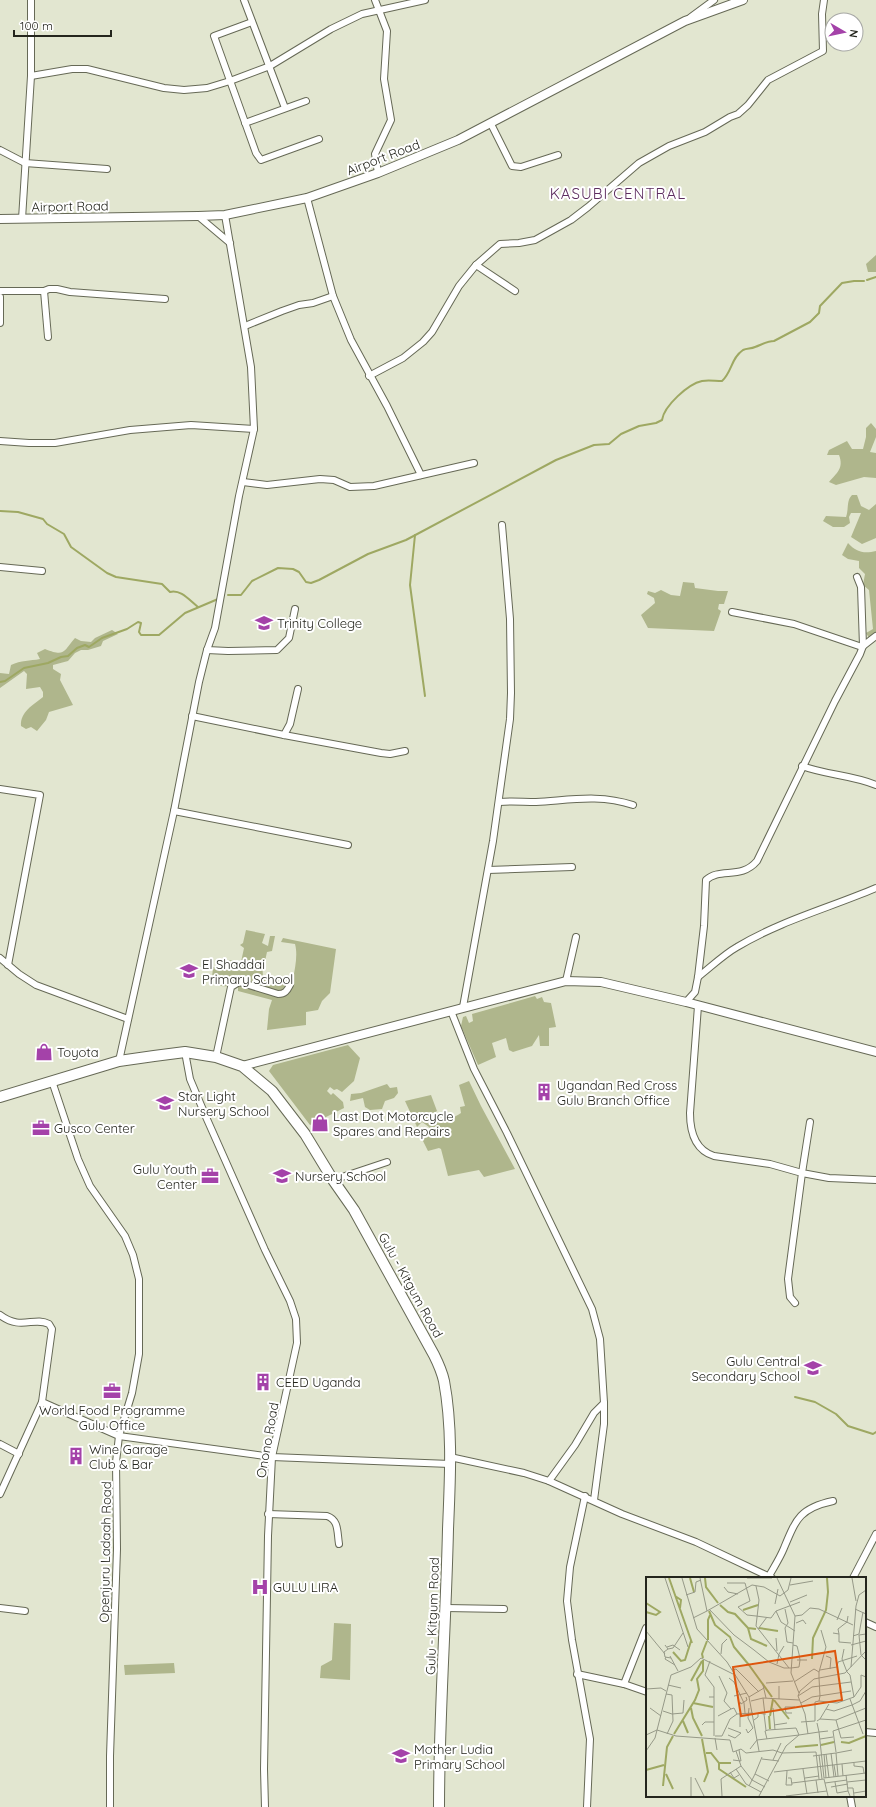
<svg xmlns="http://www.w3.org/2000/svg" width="876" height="1807" font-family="Quicksand,sans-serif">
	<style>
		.green { fill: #afb68c }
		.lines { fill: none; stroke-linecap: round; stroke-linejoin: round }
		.stream { stroke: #9ea862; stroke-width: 2 }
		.minor-casing { stroke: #666956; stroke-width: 8 }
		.tertiary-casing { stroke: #666956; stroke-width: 10 }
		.primary-casing { stroke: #666956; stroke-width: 12 }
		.minor { stroke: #fff; stroke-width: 6 }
		.tertiary { stroke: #fff; stroke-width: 8 }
		.primary { stroke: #fff; stroke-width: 10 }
		.labels { text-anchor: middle; stroke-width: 4; stroke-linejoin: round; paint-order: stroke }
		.street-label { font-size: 13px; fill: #24251d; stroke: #fff }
		.poi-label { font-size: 13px; fill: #24251d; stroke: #fff; text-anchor: start }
		.quarter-label { font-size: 15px; letter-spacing: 1px; fill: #5d2d5f; stroke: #fff }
		.inset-river { fill: none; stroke: #9ea862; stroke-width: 2 }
		.inset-road { fill: none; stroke: #969988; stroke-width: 1 }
		.view { fill: #de560d; fill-opacity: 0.15; stroke: #de560d; stroke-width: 2 }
		.inset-edge { fill: none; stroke: #24251d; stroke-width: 2 }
	</style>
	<rect width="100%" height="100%" fill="#e2e6d0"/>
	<!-- green -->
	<g class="green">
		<path d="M876,255V272H868L866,264Z"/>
		<path d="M871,423L876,429V437L870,452L876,453V478L864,477L836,485L829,482C837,473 844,468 839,455H827L829,450L847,441L852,449H863L866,437V428Z"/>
		<path d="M852,495H857L861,506L869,510L876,504V538L862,544L851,537L861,513H851L849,517L850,523L844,527H833L823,521L826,516L846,517C849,509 846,501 852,495Z"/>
		<path d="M848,543C856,552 864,554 876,551V633L869,638L866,633L873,629L869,590L863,585L865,574L859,568V561L848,559L842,555Z"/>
		<path d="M683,582L694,583L695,588L718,591H728L724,604H719L718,609L721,611L714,631L648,628L641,615L655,603L654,598L647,594L648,591L655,593L661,590L671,595L680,596Z"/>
		<path d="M112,630L118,634L103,641L101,646L88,650H81L75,653L68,661L53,665V669L61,674L60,680L73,705L49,712L46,720L37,731L31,727L26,729L21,726C20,712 33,705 43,697V692L40,687L26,689L27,674L24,671L0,688V673L9,674L11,665C21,660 30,661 40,659L37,653L45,649C65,657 63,652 75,638L81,641L91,642L95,638Z"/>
		<path d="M246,930L265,934L262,943L268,946L270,936H275L272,951L267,952L265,961L262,963L263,976L285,983L293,979C295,968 298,955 295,944L281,942L283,938L336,949L330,993L322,1001L318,1010L306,1012V1025L267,1030L269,1009L272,1000L238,991V987L220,986L222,980L212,978L213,967H221L229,960L241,962L244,948L240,945L243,943Z"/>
		<path d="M535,996L537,999L542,997L544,1002L551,1003L556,1027L549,1028V1046H540L539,1035L532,1046L513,1052L509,1050L506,1038L492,1043L496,1057L478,1065L461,1026L463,1017L466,1016L469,1023L473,1021L472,1014Z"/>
		<path d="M348,1045L360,1058L354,1081L342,1092L337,1089L334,1090L330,1087L327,1091L331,1095L333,1093L343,1102L344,1108L310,1125L269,1071L273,1065Z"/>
		<path d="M469,1081L481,1106L515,1169L484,1177L479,1170L448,1176L441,1149L439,1148L428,1151L421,1137L430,1130L429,1127L422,1122L417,1127L405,1101L431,1095L437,1111L432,1114L435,1121C444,1122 453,1118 461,1113L460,1107L465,1106L459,1085Z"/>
		<path d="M387,1084L390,1088L397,1087L398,1093L394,1098L385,1101L382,1109L370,1110L365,1107L363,1098L350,1101L351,1094L361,1093Z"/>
		<path d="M334,1623L351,1624L350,1680L320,1678L321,1666L332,1660Z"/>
		<path d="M174,1663L175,1673L125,1675L124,1665Z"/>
	</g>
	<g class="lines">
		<!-- stream -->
		<g class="stream">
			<path d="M867,280L876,277"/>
			<path d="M0,511L18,512L43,519L47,524L64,534L71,547L107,573L116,577L162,584L170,592C181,589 190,601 198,607"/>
			<path d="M415,535L410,585L425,696"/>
			<path d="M228,595H241L252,581L278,568L293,569L299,572L306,582L311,583L319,580L368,554L406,540L556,460L594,445L609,444L621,434L639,426L656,423L662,420C664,406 688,384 702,381C708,380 715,381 722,381C732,372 731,358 743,350C747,348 751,349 755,347C761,345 767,341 774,341L810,322L819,313L820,306L842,283L854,281H864"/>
			<path d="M0,682L5,681L24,668L48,663L61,657L68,656L77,648L85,645L89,647L102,638L127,629L138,622L141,623L139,632L141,635H159L185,613L218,599"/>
			<path d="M795,1397L815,1402L836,1414L848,1426L873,1434L876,1432"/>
		</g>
		<!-- minor casing -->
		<g class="minor-casing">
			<g id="minor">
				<path d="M244,0L285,108"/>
				<path d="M375,0L387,31L384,79L391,120L375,154L378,173"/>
				<path d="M691,17L714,0"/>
				<path d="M252,22L214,36L256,153L261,160L319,139"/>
				<path d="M31,76L72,69H87L164,88L184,90L207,88L230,81L270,66L331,29L362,14L425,0"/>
				<path d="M245,123L306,101"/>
				<path d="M491,124L512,166L521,167L558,155"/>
				<path d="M0,150L25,163L107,169"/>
				<path d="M307,198L333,296L351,340L387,406L421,475"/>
				<path d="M198,216L230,243"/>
				<path d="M22,219L31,76V0"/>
				<path d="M476,265L515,291"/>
				<path d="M0,291H44L49,289H57L70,292L165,299"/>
				<path d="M44,291L48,337"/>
				<path d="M0,297V323"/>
				<path d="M245,326L282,311L299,305L313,303L333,296"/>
				<path d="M369,376L403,358L423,342L432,332L459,286L476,265L500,244L519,243L535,240L571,220L588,207L639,163L669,146L705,132L730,117L738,114L748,105L768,80L823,51L822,14L824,0"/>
				<path d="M0,441L29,443H55L130,430L191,425L254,429"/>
				<path d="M243,482L267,485L320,479L334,480L350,487L374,486L474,463"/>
				<path d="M0,567L42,571"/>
				<path d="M857,577L861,587L863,646"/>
				<path d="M732,612L794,624L862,647"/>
				<path d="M207,650L228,651L277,650L289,638L295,609"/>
				<path d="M192,716L284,735L381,753L390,754L405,751"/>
				<path d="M284,735L290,724L298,689"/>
				<path d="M802,766C826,775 852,775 876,785"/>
				<path d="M0,789L40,795L8,965"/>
				<path d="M499,802C511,801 523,802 536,802C571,800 599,794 633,805"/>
				<path d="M174,811L348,845"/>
				<path d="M488,870L572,867"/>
				<path d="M0,958L19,974L36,985L128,1019"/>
				<path d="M698,977C711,967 723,955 737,947C780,921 829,908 876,888"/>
				<path d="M566,981L576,937"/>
				<path d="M686,1002L695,992L698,977L704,926L706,880C720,867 741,880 757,861L835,701L860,654L863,646L876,636"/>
				<path d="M698,1006L690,1113C690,1132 695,1150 714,1156L770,1164L802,1173L788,1279L790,1297L795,1303"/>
				<path d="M463,1007L493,841L510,719L511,693L510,619L502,525"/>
				<path d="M185,1052L190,1079L206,1117L265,1250L290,1301L296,1319L297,1343L272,1457L268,1536L264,1769L265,1807"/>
				<path d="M216,1057L231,987L239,982L278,994C285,994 287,991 290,985"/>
				<path d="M119,1061L174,811L199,682L207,650L215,628L239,496L254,429L251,367L225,215"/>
				<path d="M52,1081L78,1159L90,1186L125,1236L133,1255L139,1279V1354L132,1393L119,1436L116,1462L117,1549L110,1756V1807"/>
				<path d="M810,1122L802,1173L829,1178L876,1180"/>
				<path d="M333,1180L387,1162"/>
				<path d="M0,1315C21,1331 34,1316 49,1324L52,1329L42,1402L119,1436L272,1457L450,1464"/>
				<path d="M0,1444L19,1454"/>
				<path d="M450,1457L524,1473L549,1481L575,1445L594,1413L604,1403L600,1339L592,1309L507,1133L474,1069L451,1011"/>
				<path d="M549,1481L622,1514L696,1542L772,1578"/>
				<path d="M0,1494L42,1402"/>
				<path d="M585,1496L570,1567L567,1601L572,1640L590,1739L587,1807"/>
				<path d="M594,1500L604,1424V1403"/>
				<path d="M268,1514L327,1516C339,1520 337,1532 339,1544"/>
				<path d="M769,1576C774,1567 780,1558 784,1548C796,1519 800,1508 833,1501"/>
				<path d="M853,1578L876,1534"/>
				<path d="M0,1608L25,1611"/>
				<path d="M446,1608L504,1609"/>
				<path d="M865,1622L876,1627"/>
				<path d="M577,1674L624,1684L647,1692"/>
				<path d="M624,1684L646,1628"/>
				<path d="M865,1732L876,1733"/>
				<path d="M850,1796L852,1807"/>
			</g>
		</g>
		<!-- tertiary casing -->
		<g class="tertiary-casing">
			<g id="tertiary">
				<path d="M0,219L198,216L225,215L307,198L378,173L458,140L685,21L743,0"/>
				<path d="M242,1066L566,981L601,982L686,1002L876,1052"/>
			</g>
		</g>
		<!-- primary casing -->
		<g class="primary-casing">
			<path id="primary" d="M0,1097L119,1061L154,1056L185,1052L216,1057L242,1066L272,1091L305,1134L333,1180L354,1210L434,1355C438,1363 442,1372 444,1381C453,1429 450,1480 448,1529C446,1622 439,1714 439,1807"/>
		</g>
		<!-- minor -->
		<use href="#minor" class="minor"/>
		<!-- tertiary -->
		<use href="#tertiary" class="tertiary"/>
		<!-- primary -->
		<use href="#primary" class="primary"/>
	</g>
	<!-- icons -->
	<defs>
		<g id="school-bare" transform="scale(1.38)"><path d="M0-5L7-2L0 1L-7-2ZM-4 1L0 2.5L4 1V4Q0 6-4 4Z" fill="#a442a9" stroke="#fff" stroke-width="2.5" paint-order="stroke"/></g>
		<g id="shop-bare" transform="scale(1.38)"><path d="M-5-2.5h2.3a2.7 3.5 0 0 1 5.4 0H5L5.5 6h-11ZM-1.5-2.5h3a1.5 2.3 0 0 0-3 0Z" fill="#a442a9" stroke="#fff" stroke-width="2.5" paint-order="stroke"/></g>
		<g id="building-bare" transform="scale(1.38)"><path d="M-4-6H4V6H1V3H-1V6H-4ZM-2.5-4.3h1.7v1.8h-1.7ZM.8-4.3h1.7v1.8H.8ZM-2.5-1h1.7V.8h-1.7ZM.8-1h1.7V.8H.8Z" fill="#a442a9" stroke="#fff" stroke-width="2.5" paint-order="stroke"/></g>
		<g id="office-bare" transform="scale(1.38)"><path d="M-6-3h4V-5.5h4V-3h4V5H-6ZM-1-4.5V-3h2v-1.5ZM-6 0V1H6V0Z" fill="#a442a9" stroke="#fff" stroke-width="2.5" paint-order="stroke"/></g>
		<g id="hospital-bare" transform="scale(1.38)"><path d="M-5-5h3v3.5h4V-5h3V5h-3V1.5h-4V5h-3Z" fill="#a442a9" stroke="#fff" stroke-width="2.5" paint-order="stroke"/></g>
	</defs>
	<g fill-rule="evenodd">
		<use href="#school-bare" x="264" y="623"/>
		<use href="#school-bare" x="189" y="971"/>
		<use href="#shop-bare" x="44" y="1052"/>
		<use href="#building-bare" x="544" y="1092"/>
		<use href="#school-bare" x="165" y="1103"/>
		<use href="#shop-bare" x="320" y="1123"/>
		<use href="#office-bare" x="41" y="1128"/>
		<use href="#office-bare" x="210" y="1176"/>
		<use href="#school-bare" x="282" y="1176"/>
		<use href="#school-bare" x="813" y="1368"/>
		<use href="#building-bare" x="263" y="1382"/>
		<use href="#office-bare" x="112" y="1391"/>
		<use href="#building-bare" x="76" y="1456"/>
		<use href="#hospital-bare" x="260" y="1587"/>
		<use href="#school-bare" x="401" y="1756"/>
	</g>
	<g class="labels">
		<!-- street labels -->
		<g class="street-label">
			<text transform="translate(383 157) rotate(-21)" y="5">Airport Road</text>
			<text transform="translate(70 206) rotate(-1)" y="5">Airport Road</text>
			<text transform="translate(411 1285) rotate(61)" y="5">Gulu - Kitgum Road</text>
			<text transform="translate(267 1440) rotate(-80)" y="5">Onono Road</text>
			<text transform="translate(105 1552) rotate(-89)" y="5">Openjuru Ladaah Road</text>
			<text transform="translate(432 1616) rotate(-88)" y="5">Gulu - Kitgum Road</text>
		</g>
		<!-- poi labels -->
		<g class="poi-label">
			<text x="277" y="628">Trinity College</text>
			<text x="202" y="969">El Shaddai<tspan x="202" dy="15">Primary School</tspan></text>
			<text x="57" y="1057">Toyota</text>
			<text x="557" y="1090">Ugandan Red Cross<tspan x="557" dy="15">Gulu Branch Office</tspan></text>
			<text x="178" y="1101">Star Light<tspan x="178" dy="15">Nursery School</tspan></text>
			<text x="333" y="1121">Last Dot Motorcycle<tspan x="333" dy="15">Spares and Repairs</tspan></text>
			<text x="54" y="1133">Gusco Center</text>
			<text x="197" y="1174" text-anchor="end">Gulu Youth<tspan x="197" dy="15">Center</tspan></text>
			<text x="295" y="1181">Nursery School</text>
			<text x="800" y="1366" text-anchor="end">Gulu Central<tspan x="800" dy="15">Secondary School</tspan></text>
			<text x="276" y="1387">CEED Uganda</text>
			<text x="112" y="1415" text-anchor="middle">World Food Programme<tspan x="112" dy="15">Gulu Office</tspan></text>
			<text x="89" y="1454">Wine Garage<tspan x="89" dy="15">Club &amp; Bar</tspan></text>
			<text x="273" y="1592">GULU LIRA</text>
			<text x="414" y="1754">Mother Ludia<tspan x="414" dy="15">Primary School</tspan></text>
		</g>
		<!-- quarter labels -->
		<g class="quarter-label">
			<text x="618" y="199">KASUBI CENTRAL</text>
		</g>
	</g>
	<!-- overview -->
	<g transform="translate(646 1577)">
		<rect width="220" height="220" fill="#e2e6d0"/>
		<path class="inset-river" d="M23,1L46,66M44,1L48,15M59,1L60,10L72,26M181,1L182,15M29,19L35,23L34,31M0,26L14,35L10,38L0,35M74,28L82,35L89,37L102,51L110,52M97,33L112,28M63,34L69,48L84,60L88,70L103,88M102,51L105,62L121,69M113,51L132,54M62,63V43L64,38M27,75L35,84L39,83L45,64M57,81L56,77L61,64M166,82L167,61L180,33L182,15M103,88L126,120M45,104L56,84M128,123L143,142M47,126L67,130M45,131L47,141L56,159M123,139L124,152M124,139L127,122M37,144L42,156M28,157L49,123L53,113L51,102L57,94V83M56,162L62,195L58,205M195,165L203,166L220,159M175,168L188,165M149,170L172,168M60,176H65L73,186H85M73,186V192L100,210M0,193L18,188M20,197L27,212M17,209L21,170L27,159"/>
		<path class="inset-road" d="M19,1L42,70M36,1L51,52L81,85L103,120L113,174M54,1L61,34L106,8L118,10L134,19L142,13L145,1M101,1H126M131,1L149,39L145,96L153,116M206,1L210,24M81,6H99L104,24L92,30L101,38L110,39M144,8L167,4M110,9L113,23L110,49L143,91M78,10L82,15L92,17M40,18L49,15L50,5L55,3M144,25L161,18M129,27L132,12M63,32L88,58L108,73L123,85L138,91H145M139,32L142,46L139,51L141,65L147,66M209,32L220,37M130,34L135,45L149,54M110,39L125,41L130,34L154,25M149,39L156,38L164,31L173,32L207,48M47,41L61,34M191,43L196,31M150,46L157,43L160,47M112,52L121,40M0,54L19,77M187,56L193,57V65L205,66M193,57L192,52L201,45L202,39M220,57L213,58L215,78L220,83M207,59L213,57L217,35M130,61L131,74M19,68L22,72L18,75L19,80L25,81M147,68L151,69L153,77L154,83H151M205,68L220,64M21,70L27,68L34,73M22,72L27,71L37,56M198,72L196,82L201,95M75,77L76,67L81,62M24,79L32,94M180,79L185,81L184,92M20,80L19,82L29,88M64,84L59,98L68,110V120M131,87L133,77L138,69M205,90L210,29L213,18L220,13M145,91L153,90L154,83H161M86,93L90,92L113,115M174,93L191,90L192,85L211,79M173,95L180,70L175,53M201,95L204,98L208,120M73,99L81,116L78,124L85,132L88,131L91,137L107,136M83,101L88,105L98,126L99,136M148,105L168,92L173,95V101M120,106L147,104M22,108L35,111M117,108L120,121M0,112L15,111L20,114M20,117L26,118L27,144L21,157M88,119L101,116M152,119L166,110L205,105M63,120H68V159M103,120L118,111M117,121L119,138M133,122V109M204,122L217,157M105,124L117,121L153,123M173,124L191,126L208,120L215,110V98L220,100M94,125L95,127L101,123L100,120M155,126L166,120L205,114M4,131L15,139M127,131L129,153M180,132L188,134L206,128L214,124L220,114M17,134L26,137L37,136L38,123M146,136H140L139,130H149M72,139L85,132M174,142L183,127M108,143L112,140V136L118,137L120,153M190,143L195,161L208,160M169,144V125L173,124L174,119L173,101M171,144L174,142L190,143L220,131M155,145L169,144M171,146L173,155L182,154M56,148L59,145H68M128,148L141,146M94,150V137M82,151L95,156L89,161L82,158M100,152L102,156L107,151L102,141L103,131M162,157L159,137L152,119L154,114L168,102L199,96L220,74M0,158L11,153L30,159L84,163L87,175L95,172L100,176L127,173L136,176L170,175M69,159H76L84,142L91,137M69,161L71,173M174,162L187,160M104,172L111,163L153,158L150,151L122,153L119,154L121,162M0,174L9,161L25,98L45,90L55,81L87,97M90,174L95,189L106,203M170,175L173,202M190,175L187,154L220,143M185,176L188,200M190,176L192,199M190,176L206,173M178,177L180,201M180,177L183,201M173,178L176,202M167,179L190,176M116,182L133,184M87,183L95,184L93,173M127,183L135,166M208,186V189L217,190L218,196M196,187L197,199M188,188L190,200M90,192L100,207L115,215M157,192L161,217M141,194L140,208H146L145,201H142M84,195L88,201L93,198M128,195L220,184M109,197L116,180M200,198L202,214M49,201L58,219M159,201L173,199M178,201L220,196M178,202L182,219M106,203L119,210M170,203L172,216M189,205L191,216L202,214L204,219M201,205L220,203M146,206L178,202M179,206L201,203M103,209L109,197L123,204M185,210L202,207M202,211H207L208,219M208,216L220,214M45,219V200M76,219L75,202L95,189M113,219L140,169L153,158L173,155L178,201M140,219L181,214"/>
		<path class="view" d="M189,74L196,123L95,139L87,90Z"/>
		<rect width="220" height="220" class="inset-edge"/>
	</g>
	<!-- north arrow -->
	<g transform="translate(844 32) rotate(99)"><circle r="19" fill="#ffffff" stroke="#a7a8a5"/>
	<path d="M0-3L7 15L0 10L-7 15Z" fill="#a442a9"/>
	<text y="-6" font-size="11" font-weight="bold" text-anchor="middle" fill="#24251d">N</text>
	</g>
	<!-- scale -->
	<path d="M14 30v6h97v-6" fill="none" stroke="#24251d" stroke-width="2"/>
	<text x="20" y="30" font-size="12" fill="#24251d" stroke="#ffffff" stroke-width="3" paint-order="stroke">100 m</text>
</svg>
